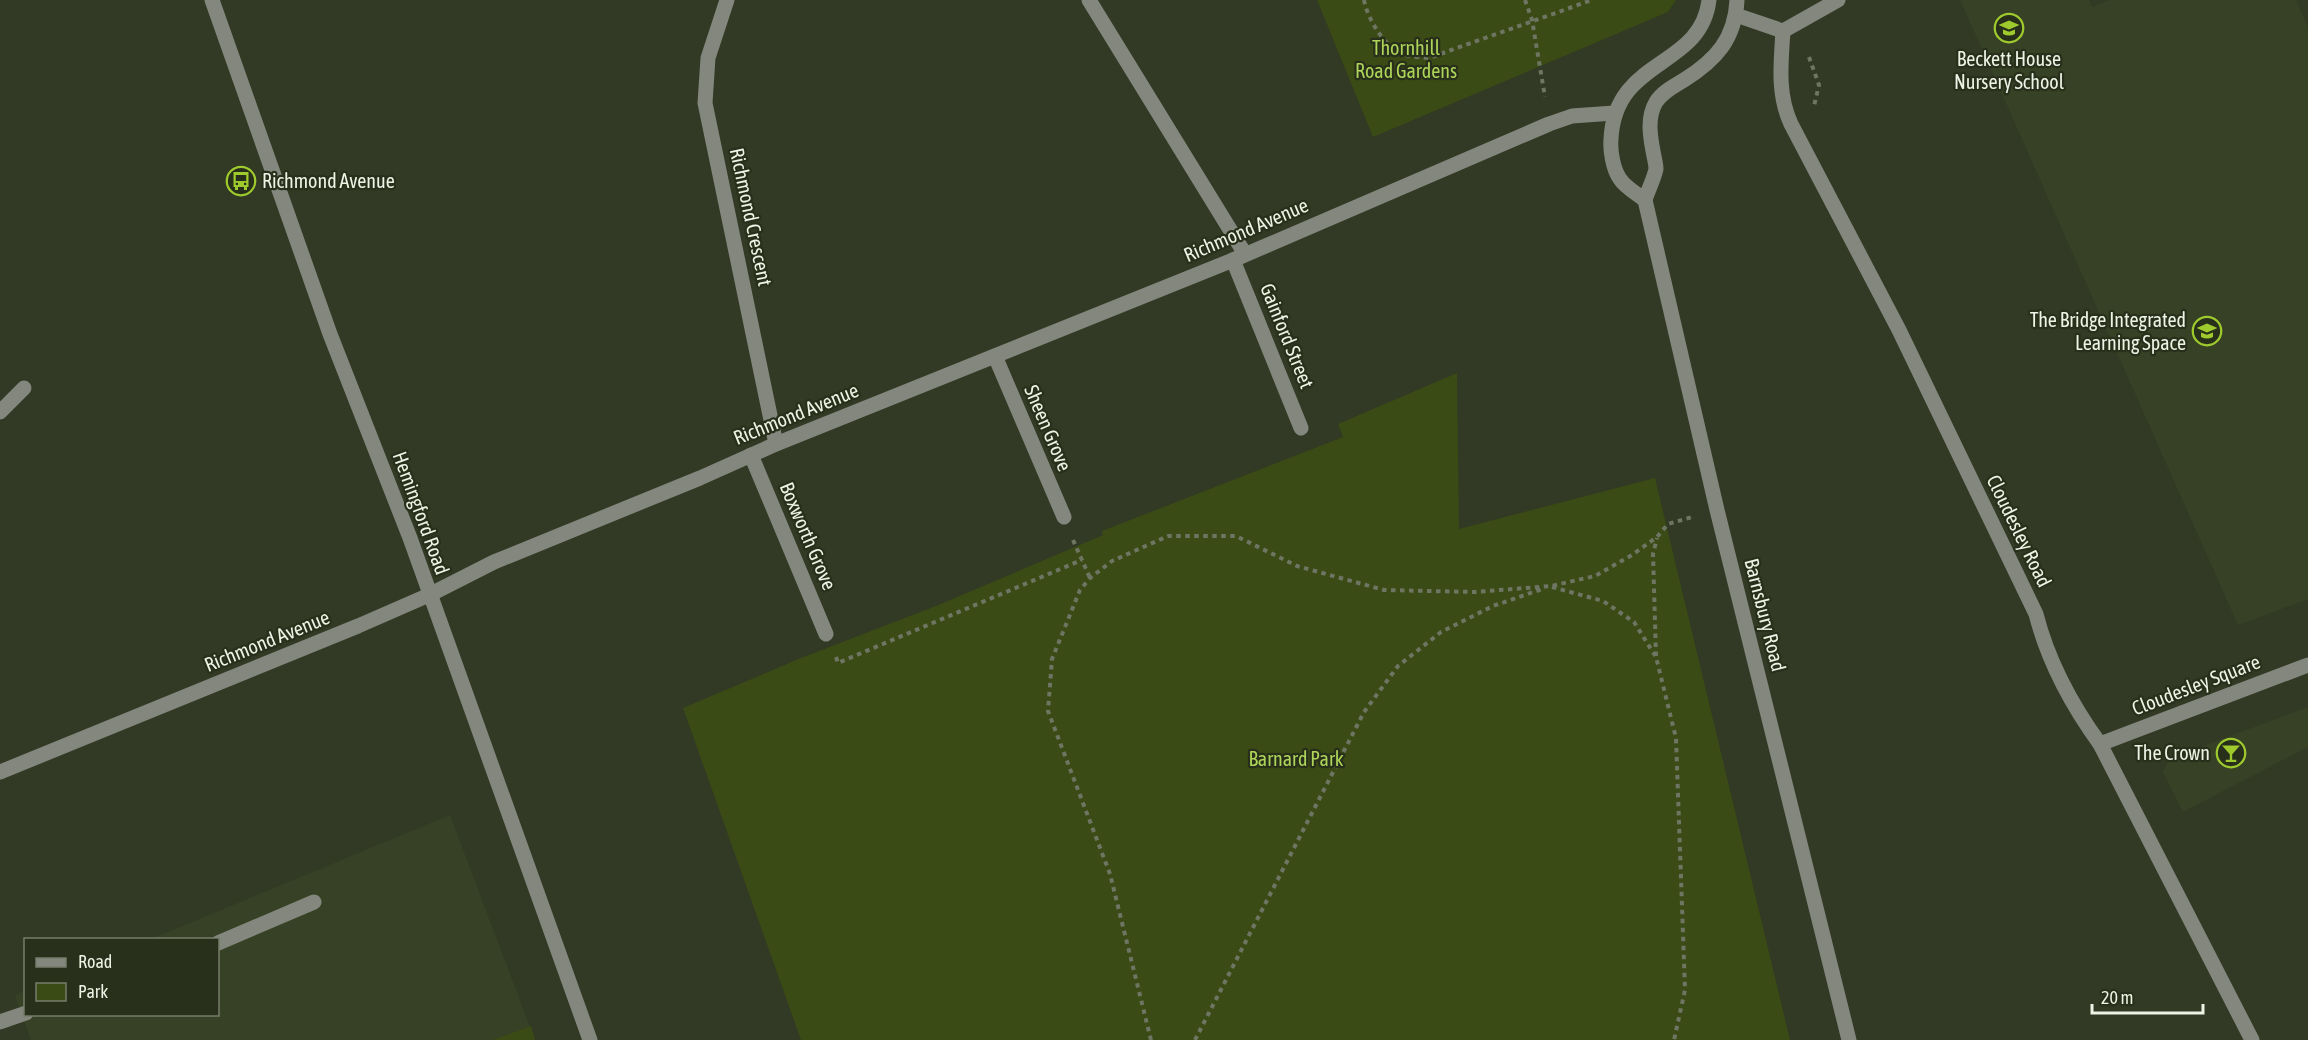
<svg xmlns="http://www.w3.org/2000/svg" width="2308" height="1040" font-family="'Asap Condensed',sans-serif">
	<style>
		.built { fill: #374125 }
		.green { fill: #3a4b15 }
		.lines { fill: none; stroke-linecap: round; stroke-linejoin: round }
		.path { stroke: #6e7562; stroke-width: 4; stroke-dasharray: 4.5 4.5; stroke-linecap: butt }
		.minor { stroke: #83877d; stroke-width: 15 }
		.labels { text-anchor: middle; stroke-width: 4.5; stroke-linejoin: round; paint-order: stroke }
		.park-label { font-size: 20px; fill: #aed559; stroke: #282f1a }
		.poi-label { font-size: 20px; fill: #edf3e5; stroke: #282f1a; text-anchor: end }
		.street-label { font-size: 20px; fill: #edf3e5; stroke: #282f1a }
	</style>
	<rect width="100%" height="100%" fill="#323924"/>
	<!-- built -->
	<g class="built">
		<path d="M1960,0H2089L2093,7L2109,0H2296L2308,27V599L2238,625Z"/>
		<path d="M2308,707V747L2183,812L2163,772L2168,761L2184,753Z"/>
		<path d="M450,815L535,1040H31L15,996L25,991L26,1014H218V940L151,939Z"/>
	</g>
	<!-- green -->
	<g class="green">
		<path d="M1317,0H1676L1668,12L1373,137Z"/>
		<path d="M1457,373L1459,529L1655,478L1790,1040H801L683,708L801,658L936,606L1103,535L1102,531L1343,437L1338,424Z"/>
		<path d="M531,1026L535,1040H493Z"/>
	</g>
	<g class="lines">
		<!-- path -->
		<g class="path">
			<path d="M1364,0C1367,18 1386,50 1405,55C1412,57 1421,57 1429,58L1592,0"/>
			<path d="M1525,0L1532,20L1545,97"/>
			<path d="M1809,57L1819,85L1814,106"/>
			<path d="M1073,540L1090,578"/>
			<path d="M1552,587L1603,601L1634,622L1656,657L1676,738L1685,990L1674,1040"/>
			<path d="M1656,656L1653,554L1657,538"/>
			<path d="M836,657L838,663L1082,560"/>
			<path d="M1151,1040L1110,874L1048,711L1052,659L1080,590L1090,578L1112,561L1168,536H1236L1297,566L1384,590L1475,592L1551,586L1595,576L1632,555L1657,537L1668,524L1692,517"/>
			<path d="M1195,1040L1364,712L1398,666L1441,632L1493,606L1545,588"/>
		</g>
		<!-- minor -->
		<g class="minor">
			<path d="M212,0L330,334L410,538L590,1040"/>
			<path d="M727,0L708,58L705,103L776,444"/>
			<path d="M1089,0L1245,254"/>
			<path d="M1736,15L1783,31L1838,0"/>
			<path d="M1783,31C1781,63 1777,94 1791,124L1899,330L2036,614C2048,661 2071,704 2100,744L2252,1040"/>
			<path d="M1645,200L1717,510L1849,1040"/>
			<path d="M1645,200C1637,194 1625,187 1620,179C1613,169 1610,151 1611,139C1615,57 1701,69 1709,0"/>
			<path d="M1645,200C1648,190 1654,179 1656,169C1656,164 1654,157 1653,151C1650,135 1647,117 1656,102C1662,92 1674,86 1684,80C1716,60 1735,39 1737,0"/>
			<path d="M1233,260L1301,428"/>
			<path d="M995,356L1064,517"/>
			<path d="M0,412L24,388"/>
			<path d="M751,455L826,634"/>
			<path d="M2100,744L2308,665"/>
			<path d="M0,772L358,626L429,595L494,562L700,478L776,444L1233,260L1549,124L1572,116L1614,113"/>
			<path d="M218,943L314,902"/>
			<path d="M0,1022L26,1013"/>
		</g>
	</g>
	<!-- icons -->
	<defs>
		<g id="school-ring" transform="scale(1.5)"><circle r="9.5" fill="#282f1a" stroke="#9eca2e" stroke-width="1.5"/><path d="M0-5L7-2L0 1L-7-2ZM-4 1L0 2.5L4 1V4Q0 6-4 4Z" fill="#9eca2e"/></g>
		<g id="bus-ring" transform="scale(1.5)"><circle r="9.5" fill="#282f1a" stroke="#9eca2e" stroke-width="1.5"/><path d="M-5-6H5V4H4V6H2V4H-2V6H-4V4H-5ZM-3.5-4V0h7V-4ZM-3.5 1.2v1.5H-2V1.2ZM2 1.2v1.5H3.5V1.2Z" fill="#9eca2e"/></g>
		<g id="bar-ring" transform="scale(1.5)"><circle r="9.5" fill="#282f1a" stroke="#9eca2e" stroke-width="1.5"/><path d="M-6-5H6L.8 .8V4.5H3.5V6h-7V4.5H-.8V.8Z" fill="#9eca2e"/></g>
	</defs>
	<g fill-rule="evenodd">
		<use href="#school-ring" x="2009" y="28"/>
		<use href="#bus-ring" x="241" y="181"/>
		<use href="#school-ring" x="2207" y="331"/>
		<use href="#bar-ring" x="2231" y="753"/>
	</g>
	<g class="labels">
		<!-- park labels -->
		<g class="park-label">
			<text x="1406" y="55">Thornhill<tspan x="1406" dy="23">Road Gardens</tspan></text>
			<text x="1296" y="766">Barnard Park</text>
		</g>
		<!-- poi labels -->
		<g class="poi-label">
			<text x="2009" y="66" text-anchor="middle">Beckett House<tspan x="2009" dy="23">Nursery School</tspan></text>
			<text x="262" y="188" text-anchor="start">Richmond Avenue</text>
			<text x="2186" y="327">The Bridge Integrated<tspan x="2186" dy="23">Learning Space</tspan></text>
			<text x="2210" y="760">The Crown</text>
		</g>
		<!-- street labels -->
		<g class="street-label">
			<text transform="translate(751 217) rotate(78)" y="7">Richmond Crescent</text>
			<text transform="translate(1246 230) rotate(-23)" y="7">Richmond Avenue</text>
			<text transform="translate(1287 336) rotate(68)" y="7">Gainford Street</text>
			<text transform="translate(796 414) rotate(-22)" y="7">Richmond Avenue</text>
			<text transform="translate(1048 428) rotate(67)" y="7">Sheen Grove</text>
			<text transform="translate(421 513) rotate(70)" y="7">Hemingford Road</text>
			<text transform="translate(2019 531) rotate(64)" y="7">Cloudesley Road</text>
			<text transform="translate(808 536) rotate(67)" y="7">Boxworth Grove</text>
			<text transform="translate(1765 615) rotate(76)" y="7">Barnsbury Road</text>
			<text transform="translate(267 641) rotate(-22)" y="7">Richmond Avenue</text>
			<text transform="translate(2196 685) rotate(-21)" y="7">Cloudesley Square</text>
		</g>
	</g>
	<!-- legend -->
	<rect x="24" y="938" width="195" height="78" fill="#282f1a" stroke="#777d6b" stroke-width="1.5"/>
	<rect x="36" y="958" width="30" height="9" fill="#83877d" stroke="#777d6b" stroke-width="1.5"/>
	<text x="78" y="968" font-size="18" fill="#edf3e5">Road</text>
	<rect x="36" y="983" width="30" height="18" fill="#3a4b15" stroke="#777d6b" stroke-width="1.5"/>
	<text x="78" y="998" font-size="18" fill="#edf3e5">Park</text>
	<!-- scale -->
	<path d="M2092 1004v9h111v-9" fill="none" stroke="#edf3e5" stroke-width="3"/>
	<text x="2101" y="1004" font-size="18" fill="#edf3e5" stroke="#282f1a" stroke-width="4.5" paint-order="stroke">20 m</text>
</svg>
